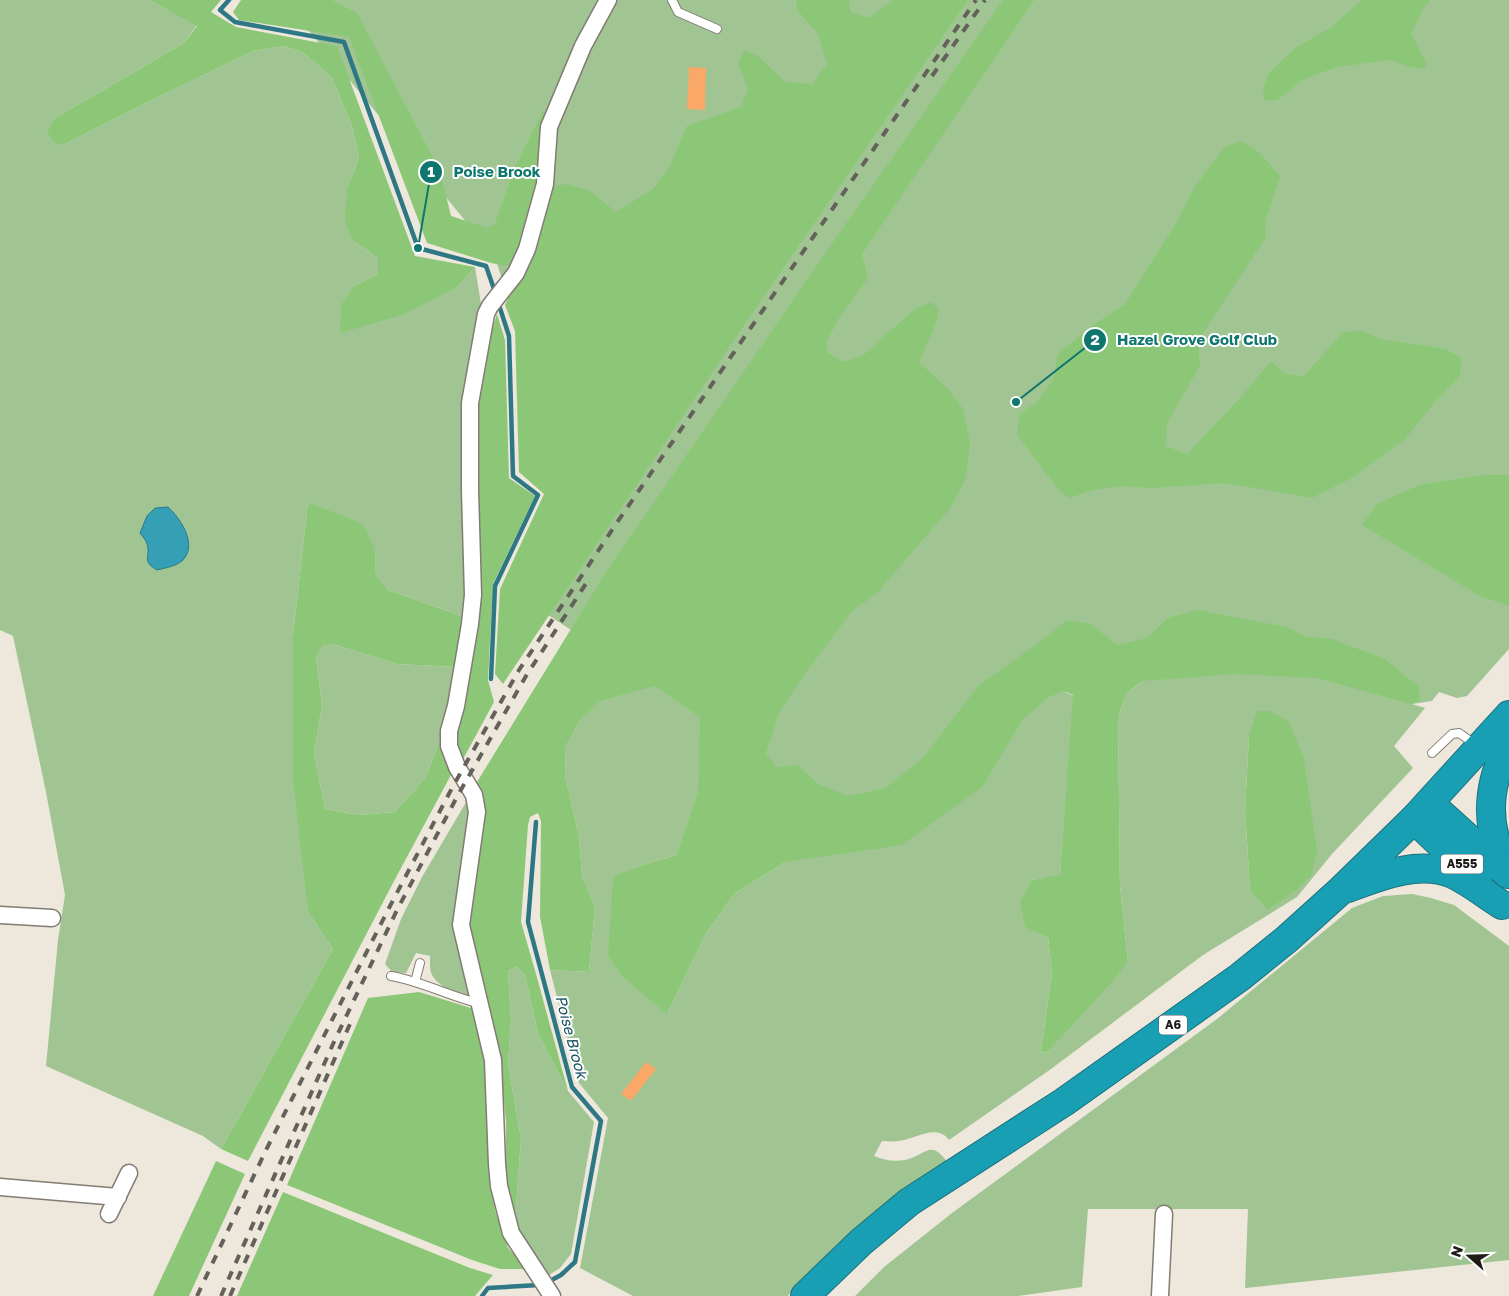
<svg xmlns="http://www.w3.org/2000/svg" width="1509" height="1296" font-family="'Golos Text',sans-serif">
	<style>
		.green { fill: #a0c593; fill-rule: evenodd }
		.forest { fill: #8cc778 }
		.water { fill: #349fb5; stroke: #2e7886 }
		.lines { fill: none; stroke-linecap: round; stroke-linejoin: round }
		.stream { stroke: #2e7886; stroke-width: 4.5 }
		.building { fill: #f9a868 }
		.lane-casing { stroke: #827c72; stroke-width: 10 }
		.street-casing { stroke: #827c72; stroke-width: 19 }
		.highway-casing { stroke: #1b717d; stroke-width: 30 }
		.lane { stroke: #fff; stroke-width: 8 }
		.street { stroke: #fff; stroke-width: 16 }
		.highway { stroke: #199fb4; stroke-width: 28 }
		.rail { stroke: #64605a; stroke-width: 4; stroke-dasharray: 9 9; stroke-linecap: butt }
		.labels { text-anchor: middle; stroke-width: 4; stroke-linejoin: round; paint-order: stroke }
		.shield { fill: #fff; stroke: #62605d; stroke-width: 1 }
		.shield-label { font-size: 12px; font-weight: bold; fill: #1f1c18 }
		.water-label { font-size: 15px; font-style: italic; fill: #18525f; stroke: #fff }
		.leader { fill: none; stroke: #0f766e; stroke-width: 2 }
		.callout-dot { fill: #0f766e; stroke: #fff; stroke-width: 2 }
		.mark-label { font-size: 15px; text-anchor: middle; font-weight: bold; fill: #fff }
		.callout-label { font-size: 15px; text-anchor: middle; font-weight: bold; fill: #0f766e; stroke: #fff; stroke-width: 4; stroke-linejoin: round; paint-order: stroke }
	</style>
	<rect width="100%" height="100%" fill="#eee7dc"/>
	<!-- green -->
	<g class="green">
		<path d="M0,0H150L197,25L184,43L55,118L63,145L142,105L253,51L284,46L304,53L332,78L352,126L359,158L347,188L352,240L378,258V274L354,286L457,287L475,267L481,304L471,365L466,375L461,403L465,411V617L388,590L376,577L375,549L334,513L308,502L293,636L308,912L333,949L221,1149L203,1136L46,1066L58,940L65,895L46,792L13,636L0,630Z"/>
		<path d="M254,0H1509V649L1467,696L1457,698L1439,692L1432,701L1412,704L1425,708L1394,746L1413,768L1332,854L1297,897L1203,955L1051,1069L949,1140C937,1123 915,1139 899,1141C894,1142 888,1141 882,1141L874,1156C885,1160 893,1162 905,1160C927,1155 930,1138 948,1163L854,1231L793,1289L788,1296H633L580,1268L608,1118L579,1083L550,970L589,972L595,907L582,875L579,836L565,775L566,746L579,722L599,700L655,685L510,590L554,494L521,339L495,257L310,32ZM1141,682L1126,694L1118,718L1120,886L1128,962L1047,1053L1041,1051L1052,973L1048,937L1032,880L1060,876L1074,696L1065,692ZM1249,735L1250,890L1245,810ZM677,855L785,862L734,894L705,935L667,1014L613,878L643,865Z"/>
		<path d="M323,644H332L397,664L458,667L442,734L426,777L395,812L359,815L325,809L314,754L322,705L316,657Z"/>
		<path d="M468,799L474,810L461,860L458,900L468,986V995C453,992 432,985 430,968C430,965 430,960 430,956L416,953L406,973L392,972L385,964L401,919L422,877Z"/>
		<path d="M1412,894L1431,898L1454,905L1509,946V1260L1245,1288L1248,1209H1088L1082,1287L1018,1296H855L884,1267L952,1213L1217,1019L1352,908L1383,896Z"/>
		<path d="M517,967L525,975L538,1034L568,1091L594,1122L571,1254L560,1268L546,1277L531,1253L515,1221L521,1138L508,1064L511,1021L508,971Z"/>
	</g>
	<!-- forest -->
	<g class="forest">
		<path d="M150,0H221L211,12L236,27L337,46L415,256L475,267L457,287L402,315L340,333L341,305L354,286L378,274V258L352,240L345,219L347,188L359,158L352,126L332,78L304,53L284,46L253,51L142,105L63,145L53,142L47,131L55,118L184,43L197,26Z"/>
		<path d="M241,0H332L357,13L440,171L451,216L488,228L495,223L515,167L543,111L548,113L540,186L523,237L511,267L491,263L427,243L349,37L239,20L233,12Z"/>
		<path d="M796,0H849L850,12L869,18L892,0H968L742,328L503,684L495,674L500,589L544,494L519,472L515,331L505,305L532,247L550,187L567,184L590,191L616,212L653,189L670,166L687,126L741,107L748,90L738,63L745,50L758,56L785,82L812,84L827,64L818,34L797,10Z"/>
		<path d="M1003,0H1034L862,254L868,278L839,318L827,341V352L843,362L862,356L915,309L931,302L939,309L936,323L919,362L948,389L963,409L970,443L966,478L951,507L877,593L852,611L807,671L779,713L766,753L776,767L798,765L818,784L848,796L886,788L923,758L978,686L1034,646L1067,620L1091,624L1117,645L1147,638L1168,618L1197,610L1287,627L1307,637L1332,639L1385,659L1419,687L1420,701L1411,704L1317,678L1237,674L1142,681L1126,694L1118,718L1120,886L1128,962L1111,983L1047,1053L1041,1051L1052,973L1048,937L1025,927L1020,902L1032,880L1060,875L1073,695L1064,691L1049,697L1023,719L982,787L902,845L785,862L734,894L705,935L667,1014L624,978L608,956L613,877L643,865L677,855L698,792L700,717L655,686L599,701L579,722L566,746L565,775L579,836L582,875L595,907L589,972L550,970L540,917L541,821L538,813L530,817L528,825L521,922L536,974L568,1091L538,1034L525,975L517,967L508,971L511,1021L508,1064L521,1138L515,1221L506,1182V1121L499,1057L467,920L483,813L482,790L477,782L606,572L826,252Z"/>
		<path d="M1362,0H1430L1423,9L1411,34L1427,64L1424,69L1410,67L1389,60L1337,67L1302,80L1277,100H1264L1263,89L1269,73L1295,48L1330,28Z"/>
		<path d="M1242,141L1260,153L1280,176L1265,222L1266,237L1198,341L1200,366L1167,423L1166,446L1187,454L1242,396L1271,361L1285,374L1304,376L1343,332L1362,331L1380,339L1446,349L1461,358L1460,376L1434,403L1405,439L1352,478L1312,498L1225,483L1151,488L1121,486L1093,490L1069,498L1059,490L1017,435L1019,415L1037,402L1053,379L1058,354L1089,328L1125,304L1175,225L1195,186L1225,147Z"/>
		<path d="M497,314L505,340L509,478L535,496L493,584L488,680L494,702L462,761L454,734L458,715L477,403L484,356Z"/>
		<path d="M1483,475H1509V606L1480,596L1362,525L1377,504L1419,485Z"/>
		<path d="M308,502L363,524L375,549L376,576L388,590L465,617L458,667L397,664L332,644L323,645L316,657L322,705L314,754L325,809L359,815L395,812L426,777L442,734L452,773L393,883L248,1161L221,1149L333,949L308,912L293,780V636Z"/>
		<path d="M1257,711H1270L1289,722L1304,759L1317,851L1311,876L1294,892L1268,910L1250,890L1245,810L1249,735Z"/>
		<path d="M419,992L471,1008L486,1060L495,1210L508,1248L528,1269H500L472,1260L287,1185L368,998Z"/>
		<path d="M216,1161L245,1174L189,1296H153Z"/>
		<path d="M283,1192L470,1268L493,1275L475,1296H237Z"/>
	</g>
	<!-- water -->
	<path class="water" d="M168,507C180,518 198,544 183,560C177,566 165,568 157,570C141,561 151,557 147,544C146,540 143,537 140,533L147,516L155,508Z"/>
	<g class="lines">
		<!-- stream -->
		<g class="stream">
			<path d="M229,0L220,10L235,22L344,42L418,248L486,266L495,292"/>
			<path d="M491,679L495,586L538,495L513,476L509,336L498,302"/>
			<path d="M536,822L528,922L572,1087L601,1121L575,1262L561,1275L548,1282"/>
			<path d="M482,1296L488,1288L539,1285"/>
		</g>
	</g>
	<!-- building -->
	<g class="building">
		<path d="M689,67L706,68L705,110L687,109Z"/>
		<path d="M646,1062L656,1069L631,1101L621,1094Z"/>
	</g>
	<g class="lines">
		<!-- lane casing -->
		<g class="lane-casing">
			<g id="lane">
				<path d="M672,0L678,12L717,29"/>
				<path d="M1432,753L1452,734L1459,733L1476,745"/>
				<path d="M391,976C421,981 449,996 478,1003"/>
				<path d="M415,982L420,963"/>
			</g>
		</g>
		<!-- street casing -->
		<g class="street-casing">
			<g id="street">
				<path d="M0,915L52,918"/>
				<path d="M0,1187L118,1197"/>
				<path d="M109,1214L129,1173"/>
				<path d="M552,1296L511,1233L499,1186L497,1164L493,1060L461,925L477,812L474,795L457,767L449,746V731L456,706L470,624L473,595L470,491V403L486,314L490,306L516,273L527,249L545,184L549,127L583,46L608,0"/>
				<path d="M1160,1296L1164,1214"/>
			</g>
		</g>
		<!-- highway casing -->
		<g class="highway-casing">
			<g id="highway">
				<path d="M1509,746C1491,775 1485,814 1498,847C1500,852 1505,858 1509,863"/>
				<path d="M1429,803L1508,874"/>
				<path d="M1414,819L1478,880"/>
				<path d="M1348,888C1380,876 1419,860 1453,874C1470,882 1486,895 1502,905"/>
				<path d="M805,1296L861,1242L909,1202L1064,1102L1240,977L1287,939L1339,892L1414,819L1509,715"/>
			</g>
		</g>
		<!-- lane -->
		<use href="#lane" class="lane"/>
		<!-- street -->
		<use href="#street" class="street"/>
		<!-- highway -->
		<use href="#highway" class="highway"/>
		<!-- rail -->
		<g class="rail">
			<path d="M932,76L985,0"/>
			<path d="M197,1296L266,1150L389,908L452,788L519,670L616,524L976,0"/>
			<path d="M221,1296L333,1044L397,910L458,795L526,676L587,582"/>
			<path d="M230,1296L350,1024"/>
		</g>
	</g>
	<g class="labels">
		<!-- shield labels -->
		<g class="shield">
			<rect x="1441" y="854.5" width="42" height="19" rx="4"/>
			<rect x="1159" y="1015.5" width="28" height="19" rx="4"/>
		</g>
		<g class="shield-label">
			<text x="1462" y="868">A555</text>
			<text x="1173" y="1029">A6</text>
		</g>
		<!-- water labels -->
		<g class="water-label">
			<text transform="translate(571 1037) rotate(75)" y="5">Poise Brook</text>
		</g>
	</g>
	<!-- callouts -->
	<path class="leader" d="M418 248L431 172M1016 402L1095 340"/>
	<g class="callout-dot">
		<circle cx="418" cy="248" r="5"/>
		<circle cx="1016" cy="402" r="5"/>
		<circle cx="431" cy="172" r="12"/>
		<circle cx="1095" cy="340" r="12"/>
	</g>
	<g class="mark-label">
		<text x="431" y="177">1</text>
		<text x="1095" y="345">2</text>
	</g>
	<g class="callout-label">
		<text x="497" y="177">Poise Brook</text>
		<text x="1197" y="345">Hazel Grove Golf Club</text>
	</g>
	<!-- north arrow -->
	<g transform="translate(1469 1256) rotate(290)" stroke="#ffffff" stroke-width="4" paint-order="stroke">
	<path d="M0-4L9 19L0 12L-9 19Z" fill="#1f1c18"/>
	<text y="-8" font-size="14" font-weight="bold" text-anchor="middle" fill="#1f1c18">N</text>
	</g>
</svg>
